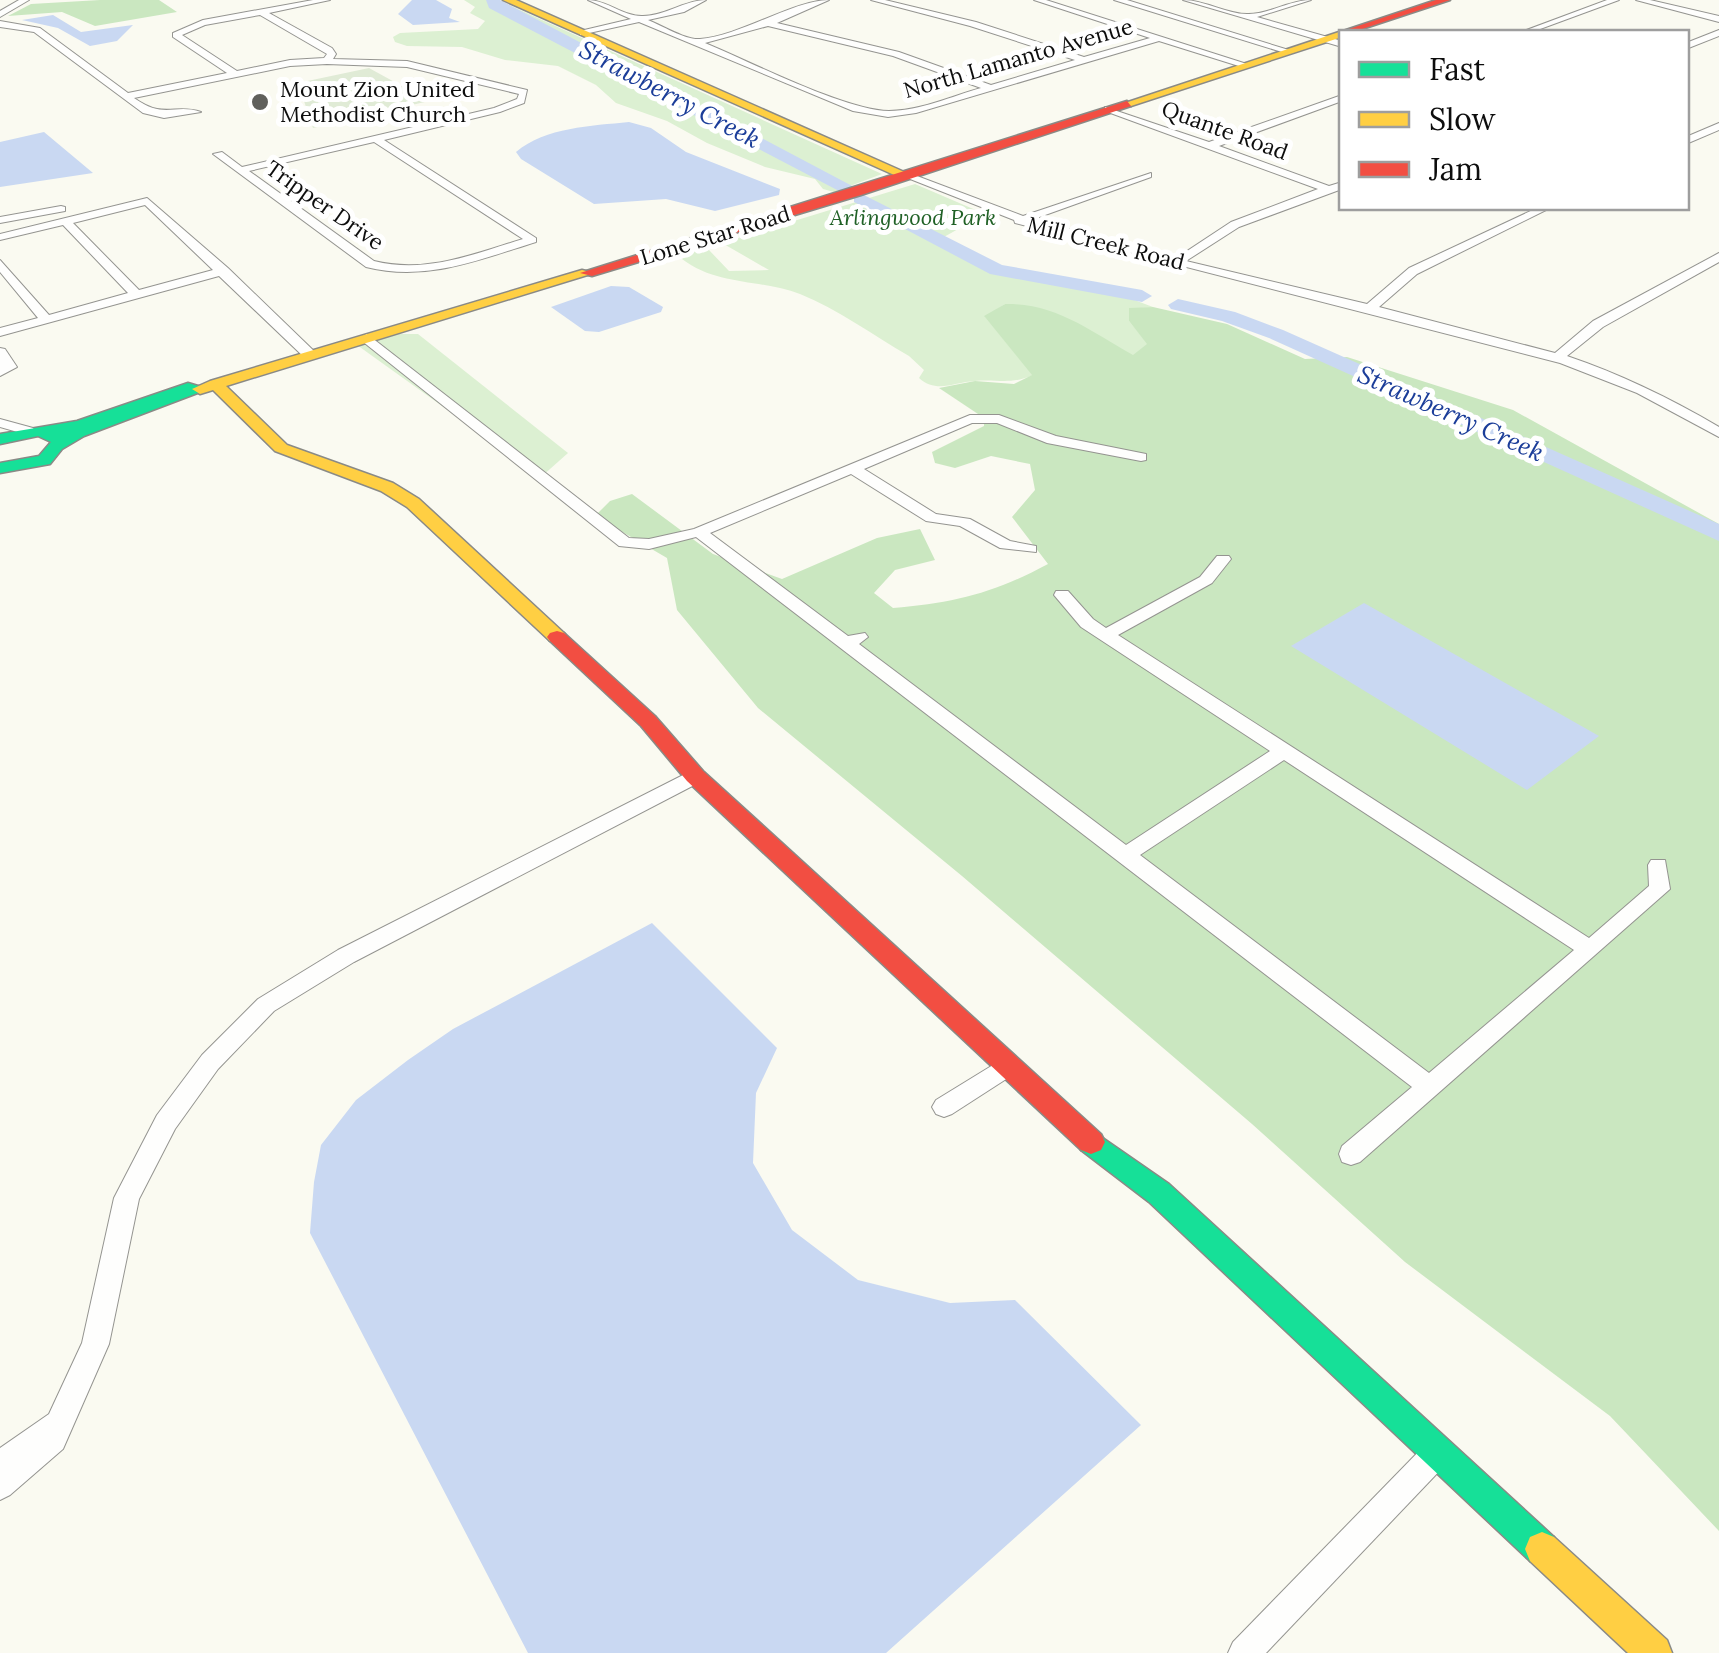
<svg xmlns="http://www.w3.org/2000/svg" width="1719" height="1653" font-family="Lora,serif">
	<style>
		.green { fill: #dcf0d2 }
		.forest { fill: #cae7c0 }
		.cemetery { fill: #e0ebd6 }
		.water { fill: #c9d8f2 }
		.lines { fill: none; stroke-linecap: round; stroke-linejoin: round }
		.river { fill: #c9d8f2; fill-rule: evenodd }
		.street-casing { stroke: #949490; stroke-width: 2 }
		.fast-casing { stroke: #8a8a86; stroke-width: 3 }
		.slow-casing { stroke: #8a8a86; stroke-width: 3 }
		.jam-casing { stroke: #8a8a86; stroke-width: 3 }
		.street { fill: #fefefd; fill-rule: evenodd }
		.fast { fill: #16e098; fill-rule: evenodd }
		.slow { fill: #ffcf43; fill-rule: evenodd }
		.jam { fill: #f24e42; fill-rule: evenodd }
		.poi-dot { fill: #60605d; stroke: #fff; stroke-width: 4 }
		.labels { text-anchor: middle; stroke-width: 10; stroke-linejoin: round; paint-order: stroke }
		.far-street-label { font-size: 22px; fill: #0d0d0d; stroke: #fff }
		.far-poi-label { font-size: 22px; fill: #0d0d0d; stroke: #fff; text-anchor: start }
		.far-park-label { font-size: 22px; font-style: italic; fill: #206126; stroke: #fff }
		.far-water-label { font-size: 25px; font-style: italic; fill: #1b3d99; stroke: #fff }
	</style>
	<rect width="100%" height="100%" fill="#fafaf1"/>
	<!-- green -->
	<g class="green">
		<path d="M464,0H498L882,174L834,192L823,189L815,179L765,167L707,143L667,121L616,103L596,85L558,66L505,60L462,47L407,46L395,42L393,37L400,33L478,29L485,21L470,13L475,7Z"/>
		<path d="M915,184L985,214L935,242L1001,273L1121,295L1153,307L1129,309V321L1148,344L1133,356L1109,342L1005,304L985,317L1033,375C1011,385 998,379 975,381C954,382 937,394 919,378L924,370L909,356C874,336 838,309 800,294C761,279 717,286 682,259L695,251L709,250L729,271L769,270L722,243Z"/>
		<path d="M397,334H418L568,453L541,477L357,345Z"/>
	</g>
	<!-- forest -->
	<g class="forest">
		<path d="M100,0H159L177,12L95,26L62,12L8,16L31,4Z"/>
		<path d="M1005,304C1056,303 1090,331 1133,355L1147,344L1129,321V308L1153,307L1227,324L1305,359L1347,357L1513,410L1719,524V1531L1610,1416L1405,1262L1252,1124L962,876L758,708L677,610L667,558L595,516L610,501L632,494L713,554L782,579L877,538L920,529L935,560L895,570L874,593L893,608C954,603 994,593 1048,564L1012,517L1035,490L1030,464L991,456L955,468L935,463L932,452L984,426V418L939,388L975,381L1014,384L1032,375L984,316Z"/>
	</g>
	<!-- cemetery -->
	<path class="cemetery" d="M369,68L429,101L313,128L298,83Z"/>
	<!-- water -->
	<g class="water">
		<path d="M412,0H436L452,9L449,18L460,22L413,25L398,14Z"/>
		<path d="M53,15L81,32L133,25L117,41L90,46L58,28L22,20Z"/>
		<path d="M629,122L651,128L686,152L780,189L779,195L715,211L666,199L594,204L521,159L516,152C546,127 591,126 629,122Z"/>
		<path d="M44,132L93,173L0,187V142Z"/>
		<path d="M611,286L629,287L663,307L661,312L599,332L585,331L551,307Z"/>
		<path d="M1364,603L1599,736L1527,790L1291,646Z"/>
		<path d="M652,923L777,1048L756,1093L753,1163L792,1230L858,1280L950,1303L1015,1300L1141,1425L886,1653H528L310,1233L314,1182L321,1145L356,1100L408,1060L453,1029Z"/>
	</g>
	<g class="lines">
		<!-- river -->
		<g class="river">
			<path d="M486,0H500L856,188L847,193L841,192L489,8Z"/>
			<path d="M860,193L1002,265L1142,290L1152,296L1142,302L990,274L854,202V194Z"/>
			<path d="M1178,299L1235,312L1283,330L1719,524V541L1269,338L1222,321L1171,309L1168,305Z"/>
		</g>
		<!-- street casing -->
		<g class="street-casing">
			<g id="street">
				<path d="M19,0H29L0,17V11Z"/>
				<path d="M313,0H330L269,13L332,48L336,54L333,59L407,61L527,90L524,103L500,112L384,140L536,238V242C478,260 426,282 366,267L213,154L222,152L242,167L494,108L517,99L519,94L407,67L327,64L290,66L134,98C165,120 174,103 201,112L164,118L143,113L34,32L0,27V21L40,28L128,93L227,73L173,37V33L203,20ZM260,15L327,54L324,58L290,60L237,71L182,35L205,25ZM374,142L523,239C474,254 426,274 374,261L249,171Z"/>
				<path d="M588,0C607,0 624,17 643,16C665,16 685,0 706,0L684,12L648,20C663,26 685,40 700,39C740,36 794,0 829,0L777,23L899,52L991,85L1075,60L970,26L871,0H885L976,22L1084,57L1150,38L1034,0H1046L1250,65L1242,67L1159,41L916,113L888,117L853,111L639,22L580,35V31L631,19ZM768,26L893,56L981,88C952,96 920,111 889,111C846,111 749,61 705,43Z"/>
				<path d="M1114,0H1127L1292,51L1285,53Z"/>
				<path d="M1183,0C1205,0 1226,14 1247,14C1268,15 1289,0 1311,0L1257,17L1342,41V47Z"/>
				<path d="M1607,0H1619L1532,32H1521Z"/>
				<path d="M1636,0H1650L1719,16V22Z"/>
				<path d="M1719,30V36L1686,49V43Z"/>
				<path d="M1342,95V101L1219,146L1329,186L1342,182V189L1239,227L1186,261L1367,304L1409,268L1537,208H1550L1417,274L1379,307L1555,353L1593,321L1719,253V262L1603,327L1567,356C1620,374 1670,398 1719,427V437L1637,393L1560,363L1015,223L1014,220L900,175L909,173L1023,216L1151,173V177L1034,219L1175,259L1231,222L1318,189L1105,111V107L1209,142Z"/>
				<path d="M1719,123V130L1686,144V137Z"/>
				<path d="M147,198L228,268L315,352V358H305L219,276L0,336V328L38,318L0,272V260L49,315L128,293L63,225L0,240V234ZM145,205L213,270L139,290L73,223Z"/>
				<path d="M61,206L65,207V211L0,223V217Z"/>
				<path d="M367,334L629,538L649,539L694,529L970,415H999L1056,436L1146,454V460L1141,461L1047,443L997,423H972L864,469L936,514L970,519L1010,541L1036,546V552L1000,548L960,526L926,521L851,474L710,533L848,636L865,633L868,637L859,644L1126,845L1270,751L1081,627L1054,595L1056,591H1068L1093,619L1106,628L1200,577L1217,556H1229L1231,559L1212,583L1118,635L1589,938L1649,886L1648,865L1651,860H1665L1670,889L1360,1162L1351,1165L1342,1162L1339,1154L1342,1146L1412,1087L696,537L649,549L619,546L362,341L360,338ZM1284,760L1574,950L1429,1073L1140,855Z"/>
				<path d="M0,348L5,349L17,367L0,376Z"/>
				<path d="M0,419L33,428L35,431L28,435L0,427Z"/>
				<path d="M695,769L705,776L702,781L354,962L274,1011L218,1069L175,1129L139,1199L109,1344L63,1449L10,1495L0,1500V1448L49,1414L82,1343L114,1198L157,1115L202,1055L258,999L338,950Z"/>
				<path d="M1006,1057L1014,1060L1018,1067L1014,1074L952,1114L944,1117L936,1114L932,1107L936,1100Z"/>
				<path d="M1437,1439L1447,1443L1451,1453L1447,1463L1266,1653H1228L1233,1642L1427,1443Z"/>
			</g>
		</g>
		<!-- fast casing -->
		<g class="fast-casing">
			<g id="fast">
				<path d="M188,383L208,389L84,436L62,449L50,464L0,473V463L39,456L51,442L38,436L0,444V434L77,421Z"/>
				<path d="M1091,1130L1169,1184L1554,1537L1559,1549L1554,1561L1542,1566L1530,1561L1149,1202L1081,1150L1077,1142L1081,1134Z"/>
			</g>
		</g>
		<!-- slow casing -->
		<g class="slow-casing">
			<g id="slow">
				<path d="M503,0H516L911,175L901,178Z"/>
				<path d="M1339,32H1346H1342V37L1131,106L1122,104Z"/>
				<path d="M582,270L594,273L226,386L287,445L393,483L419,499L564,633L567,637L564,641H550L407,507L381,491L275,451L213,390L200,394L192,389L210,381Z"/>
				<path d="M1542,1532L1554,1537L1667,1640L1672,1653H1628L1530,1561L1525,1549L1530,1537Z"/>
			</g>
		</g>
		<!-- jam casing -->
		<g class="jam-casing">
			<g id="jam">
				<path d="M1436,0H1450L1353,32H1340Z"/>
				<path d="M1127,101L1131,106L861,195L592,276L580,273Z"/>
				<path d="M557,631L564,633L655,716L703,771L1101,1134L1105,1142L1101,1150L1091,1154L1081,1150L687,781L641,726L550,641L547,637L550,633Z"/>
			</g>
		</g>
		<!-- street -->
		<use href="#street" class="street"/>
		<!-- fast -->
		<use href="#fast" class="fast"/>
		<!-- slow -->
		<use href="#slow" class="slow"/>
		<!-- jam -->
		<use href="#jam" class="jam"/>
	</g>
	<!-- markers -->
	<circle class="poi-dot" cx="260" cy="102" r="10"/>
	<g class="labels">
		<!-- far-street labels -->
		<g class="far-street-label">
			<text transform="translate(1018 58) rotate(-16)" y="8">North Lamanto Avenue</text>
			<text transform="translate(1225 130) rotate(20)" y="8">Quante Road</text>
			<text transform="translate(325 205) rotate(35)" y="8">Tripper Drive</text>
			<text transform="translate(715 235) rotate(-17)" y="8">Lone Star Road</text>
			<text transform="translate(1106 243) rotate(14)" y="8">Mill Creek Road</text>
		</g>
		<!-- far-poi labels -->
		<g class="far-poi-label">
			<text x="280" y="97">Mount Zion United<tspan x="280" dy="25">Methodist Church</tspan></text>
		</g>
		<!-- far-park labels -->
		<g class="far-park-label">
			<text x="913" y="225">Arlingwood Park</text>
		</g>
		<!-- far-water labels -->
		<g class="far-water-label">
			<text transform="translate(670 94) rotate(28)" y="9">Strawberry Creek</text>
			<text transform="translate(1451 413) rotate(24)" y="9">Strawberry Creek</text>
		</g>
	</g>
	<!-- legend -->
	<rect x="1339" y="30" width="350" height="180" fill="#ffffff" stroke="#9e9e9e" stroke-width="2.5"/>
	<rect x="1359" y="62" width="50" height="15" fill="#16e098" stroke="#9e9e9e" stroke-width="2.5"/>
	<text x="1429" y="80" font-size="30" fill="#0d0d0d">Fast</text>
	<rect x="1359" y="112" width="50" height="15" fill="#ffcf43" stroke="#9e9e9e" stroke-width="2.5"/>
	<text x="1429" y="130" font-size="30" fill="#0d0d0d">Slow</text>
	<rect x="1359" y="162" width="50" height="15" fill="#f24e42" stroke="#9e9e9e" stroke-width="2.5"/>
	<text x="1429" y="180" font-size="30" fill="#0d0d0d">Jam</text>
</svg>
